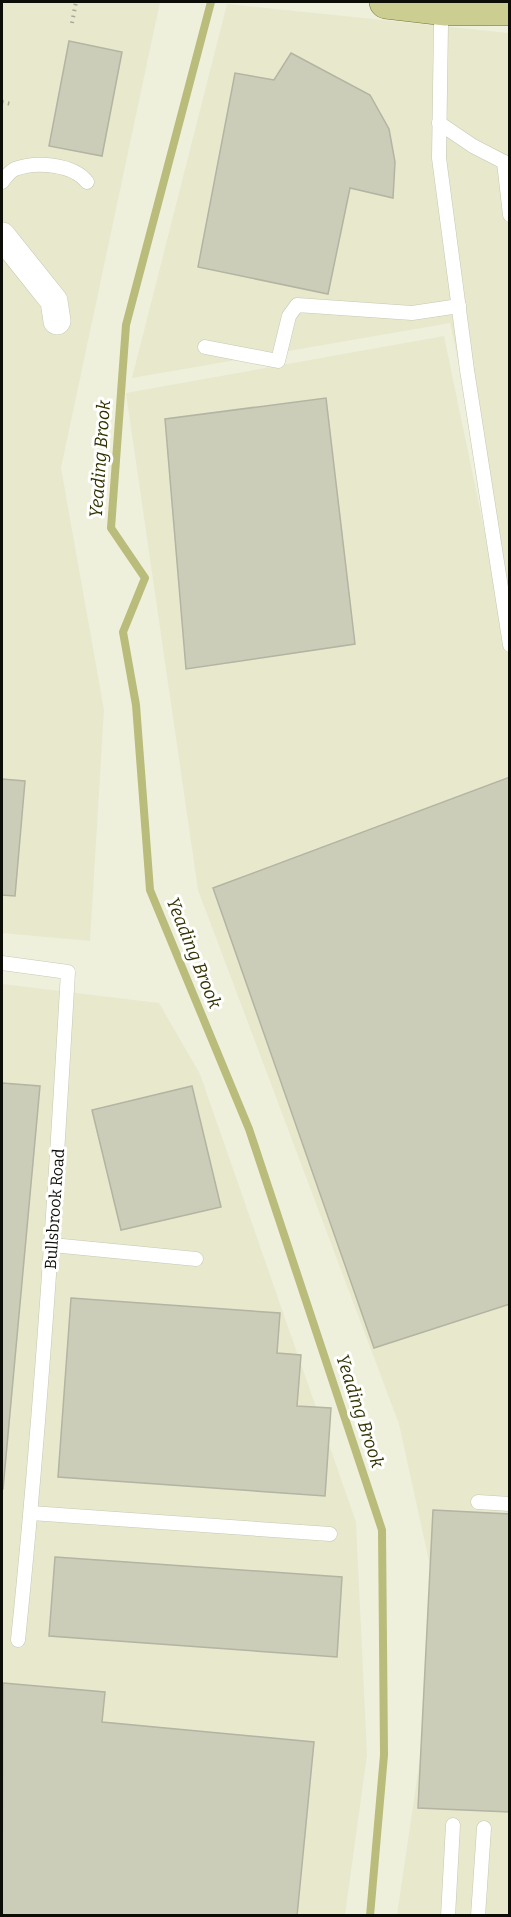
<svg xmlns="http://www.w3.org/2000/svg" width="511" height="1917" font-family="Bitter,serif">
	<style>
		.built { fill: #e7e8cc }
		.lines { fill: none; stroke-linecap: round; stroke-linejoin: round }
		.stream { stroke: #babc7c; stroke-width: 8 }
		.building { fill: #cccdb9; stroke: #b3b4a1; stroke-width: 1.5 }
		.service-casing { stroke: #c6c8b4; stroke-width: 15 }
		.minor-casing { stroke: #c6c8b4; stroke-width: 28 }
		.primary-casing { stroke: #737431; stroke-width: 34 }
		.path { stroke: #a7a898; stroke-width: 4; stroke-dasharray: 1.5 4.5; stroke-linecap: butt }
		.service { stroke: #fff; stroke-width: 14 }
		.minor { stroke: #fff; stroke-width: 27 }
		.primary { stroke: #cccd91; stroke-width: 33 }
		.labels { text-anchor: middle; stroke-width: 6; stroke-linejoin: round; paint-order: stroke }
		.street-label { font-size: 16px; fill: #0d0d07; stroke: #fff }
		.water-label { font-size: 18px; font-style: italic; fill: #323200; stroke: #fff }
	</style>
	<rect width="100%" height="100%" fill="#eff0dc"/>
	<!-- built -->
	<g class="built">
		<path d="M2,2H160L61,468L104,710L90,941L2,933Z"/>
		<path d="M227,4L509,33V597L450,323L132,378Z"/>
		<path d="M444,336L510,654L509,1915H397L441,1616L399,1424L198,890L126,393Z"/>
		<path d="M2,984L159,1003L200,1074L356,1522L367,1755L345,1915L2,1916Z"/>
	</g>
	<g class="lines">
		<!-- stream -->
		<path class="stream" d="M211,2L126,325L111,528L145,578L123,632L136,705L150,890L249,1129L382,1530L384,1755L370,1916"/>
	</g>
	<!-- building -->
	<g class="building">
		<path d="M69,41L122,52L102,156L49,146Z"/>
		<path d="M291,53L370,95L389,129L395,162L393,198L350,188L328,294L198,267L235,73L274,80Z"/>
		<path d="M326,398L355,644L186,669L165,419Z"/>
		<path d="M510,777V1304L374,1348L213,888Z"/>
		<path d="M2,779L25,781L15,896L2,895Z"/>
		<path d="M2,1083L40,1086L3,1489H2Z"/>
		<path d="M192,1086L221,1207L121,1230L92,1110Z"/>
		<path d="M71,1298L280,1313L277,1353L301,1355L297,1406L331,1408L325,1496L58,1477Z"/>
		<path d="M433,1510L510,1514V1812L418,1808Z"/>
		<path d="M55,1557L342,1577L337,1657L49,1636Z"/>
		<path d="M3,1683L105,1692L102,1722L314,1742L297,1916H2Z"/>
	</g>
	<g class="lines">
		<!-- service casing -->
		<g class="service-casing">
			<g id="service">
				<path d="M446,9L441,24L439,158L467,370L510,645"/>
				<path d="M439,123L473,146L510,165"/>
				<path d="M504,162L510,215"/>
				<path d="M2,182C5,178 10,171 15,169C36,161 73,164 87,182"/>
				<path d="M205,347L278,361L289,316L297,305L412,313L459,306"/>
				<path d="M2,963L68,972C55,1195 41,1418 18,1640"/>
				<path d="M52,1245L196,1259"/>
				<path d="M478,1502L510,1504"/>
				<path d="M31,1513L330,1534"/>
				<path d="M448,1916L453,1825"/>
				<path d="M478,1916L484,1828"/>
			</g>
		</g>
		<!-- minor casing -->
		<g class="minor-casing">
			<path id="minor" d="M2,236L54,301L57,321"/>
		</g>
		<!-- primary casing -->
		<g class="primary-casing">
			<path id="primary" d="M386,2L446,9H510"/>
		</g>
		<!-- path -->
		<g class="path">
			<path d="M72,23L76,2"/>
			<path d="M2,102L11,104"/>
		</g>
		<!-- service -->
		<use href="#service" class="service"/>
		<!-- minor -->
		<use href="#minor" class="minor"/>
		<!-- primary -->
		<use href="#primary" class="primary"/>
	</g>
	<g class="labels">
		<!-- street labels -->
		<g class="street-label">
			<text transform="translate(54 1209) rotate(-86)" y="6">Bullsbrook Road</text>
		</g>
		<!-- water labels -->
		<g class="water-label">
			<text transform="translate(100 459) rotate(-86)" y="6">Yeading Brook</text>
			<text transform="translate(194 953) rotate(68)" y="6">Yeading Brook</text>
			<text transform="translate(360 1411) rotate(72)" y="6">Yeading Brook</text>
		</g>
	</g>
	<!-- border -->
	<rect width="511" height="1917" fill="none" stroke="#0d0d07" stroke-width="6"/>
</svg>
